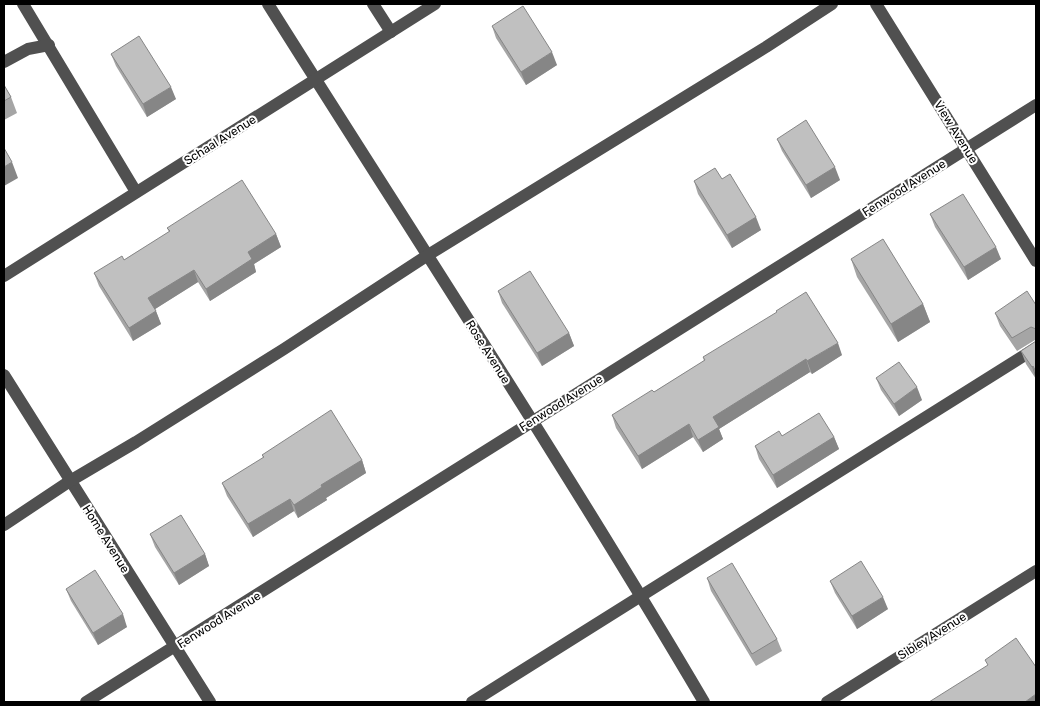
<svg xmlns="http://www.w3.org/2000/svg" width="1040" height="706" font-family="Rubik,sans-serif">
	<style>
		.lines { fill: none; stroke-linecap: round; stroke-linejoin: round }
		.minor { stroke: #505050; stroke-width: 12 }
		.wall { fill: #a5a5a5 }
		.shaded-wall { fill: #868686 }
		.building { fill: #c0c0c0; stroke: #868686 }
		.labels { text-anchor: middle; stroke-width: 4; stroke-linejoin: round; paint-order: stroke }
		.street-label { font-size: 12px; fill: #000; stroke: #fff }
	</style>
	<rect width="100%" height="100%" fill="#fff"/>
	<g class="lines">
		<!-- minor -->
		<g class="minor">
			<path d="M23,4L136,192"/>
			<path d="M268,4C414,236 565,466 704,702"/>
			<path d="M373,4L391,32"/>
			<path d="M876,4L1036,261"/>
			<path d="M4,62L28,49L49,45"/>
			<path d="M4,276L435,4"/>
			<path d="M4,375L210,702"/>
			<path d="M4,525L70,481L136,442L284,349L428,255L766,47L832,4"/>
			<path d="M86,702L1036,105"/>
			<path d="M472,702L1036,348"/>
			<path d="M827,702L1036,571"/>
		</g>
	</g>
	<!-- wall -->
	<g class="wall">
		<path d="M492,26L557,65L526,85L496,38Z"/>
		<path d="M111,54L176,99L147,117L116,66Z"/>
		<path d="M4,85L11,97L17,113L4,120Z"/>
		<path d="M777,139L840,180L811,198L782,151Z"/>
		<path d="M722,179L761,230L732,248L698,194L694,181Z"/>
		<path d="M930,214L1001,259L968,280L935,227Z"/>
		<path d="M167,228L276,234L281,247L254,264L256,272L210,301L198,282L155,309L161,324L133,341L99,286L94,273L124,260L169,232Z"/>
		<path d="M851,259L923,304L930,322L898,342L857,277Z"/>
		<path d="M498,291L569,333L574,346L542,366L502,303Z"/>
		<path d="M1036,305V340H1035L1017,351L1000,326L995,313Z"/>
		<path d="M1036,341V379L1026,364L1021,351Z"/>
		<path d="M842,355L812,374L810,372L719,429L723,439L703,452L693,437L642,469L616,428L612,415L654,392L704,361L703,357Z"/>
		<path d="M876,378L922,400L899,416L881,390Z"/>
		<path d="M782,436L834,437L839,449L777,488L759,459L755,446Z"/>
		<path d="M262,455L362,460L366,473L326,498L327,500L298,518L294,511L253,537L227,496L222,483L263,458Z"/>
		<path d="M150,534L205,554L209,566L179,585L155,547Z"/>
		<path d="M707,578L777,639L782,651L756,666L711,591Z"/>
		<path d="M830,581L888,609L857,629L835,593Z"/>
		<path d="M66,589L127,627L98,645L71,601Z"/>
	</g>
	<!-- shaded-wall -->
	<g class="shaded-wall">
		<path d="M552,52L557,65L526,85L521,72Z"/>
		<path d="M171,87L176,99L147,117L143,104Z"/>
		<path d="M12,162L18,178L4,186V167Z"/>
		<path d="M835,167L840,180L811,198L806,185Z"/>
		<path d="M756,217L761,230L732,248L727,235Z"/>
		<path d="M276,234L281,247L254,264L256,272L210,301L206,289L248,252Z"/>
		<path d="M996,247L1001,259L968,280L964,267Z"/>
		<path d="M194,270L198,282L152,311L148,298Z"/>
		<path d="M923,304L930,322L898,342L891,324Z"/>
		<path d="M156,311L161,324L133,341L129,328Z"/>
		<path d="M569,333L574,346L542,366L537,353Z"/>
		<path d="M838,343L842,355L812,374L807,361Z"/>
		<path d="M806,359L810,372L719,429L723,439L703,452L698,440L713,417Z"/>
		<path d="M1033,366L1036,376V379L1032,367Z"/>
		<path d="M917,387L922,400L899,416L894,404Z"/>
		<path d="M689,424L693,437L642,469L638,456Z"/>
		<path d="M834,437L839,449L777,488L773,475Z"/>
		<path d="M362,460L366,473L326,498L327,500L298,518L294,505L321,485Z"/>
		<path d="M290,499L294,511L253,537L248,524Z"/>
		<path d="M205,554L209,566L179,585L174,573Z"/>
		<path d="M883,597L888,609L857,629L852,616Z"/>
		<path d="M123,614L127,627L98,645L93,633Z"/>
		<path d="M1036,694V702H1025Z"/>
	</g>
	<!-- building -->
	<g class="building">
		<path d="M523,6L552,52L521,72L492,26Z"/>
		<path d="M139,36L171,87L143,104L111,54Z"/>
		<path d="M4,85L11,97L4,101Z"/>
		<path d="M806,120L835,167L806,185L777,139Z"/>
		<path d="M4,148L12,162L4,167Z"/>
		<path d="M715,168L722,179L730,174L756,217L727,235L694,181Z"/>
		<path d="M242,180L276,234L248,252L252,259L206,289L194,270L148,298L156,311L129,328L94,273L122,256L124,260L170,231L167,228Z"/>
		<path d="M963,194L996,247L964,267L930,214Z"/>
		<path d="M883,239L923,304L891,324L851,259Z"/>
		<path d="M530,271L569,333L537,353L498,291Z"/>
		<path d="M1027,291L1036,305V329L1031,327L1012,338L995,313Z"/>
		<path d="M806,292L838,343L807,361L806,359L713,417L719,427L698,440L689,424L638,456L612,415L652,390L654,392L705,360L703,357L777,312L776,311Z"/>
		<path d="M1036,341V372L1033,366L1032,367L1021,351Z"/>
		<path d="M899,362L917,387L894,404L876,378Z"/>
		<path d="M331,410L362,460L321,485L322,487L294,505L290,499L248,524L222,483L264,457L262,455Z"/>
		<path d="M819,413L834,437L773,475L755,446L779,431L782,436Z"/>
		<path d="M181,515L205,554L174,573L150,534Z"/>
		<path d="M861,561L883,597L852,616L830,581Z"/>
		<path d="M732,563L777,639L752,654L707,578Z"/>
		<path d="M95,570L123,614L93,633L66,589Z"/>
		<path d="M1016,638L1036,667V694L1025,702H929L988,665L985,660Z"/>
	</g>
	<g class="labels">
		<!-- street labels -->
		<g class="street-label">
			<text transform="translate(956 132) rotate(58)" y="4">View Avenue</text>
			<text transform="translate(220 140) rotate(-32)" y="4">Schaal Avenue</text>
			<text transform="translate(904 188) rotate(-32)" y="4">Fenwood Avenue</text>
			<text transform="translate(488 352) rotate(58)" y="4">Rose Avenue</text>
			<text transform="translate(561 403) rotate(-32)" y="4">Fenwood Avenue</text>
			<text transform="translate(106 539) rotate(58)" y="4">Home Avenue</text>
			<text transform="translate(219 620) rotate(-32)" y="4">Fenwood Avenue</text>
			<text transform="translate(932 636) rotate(-32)" y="4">Sibley Avenue</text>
		</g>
	</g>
	<!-- border -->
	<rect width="1040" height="706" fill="none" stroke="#000000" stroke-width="10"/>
</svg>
